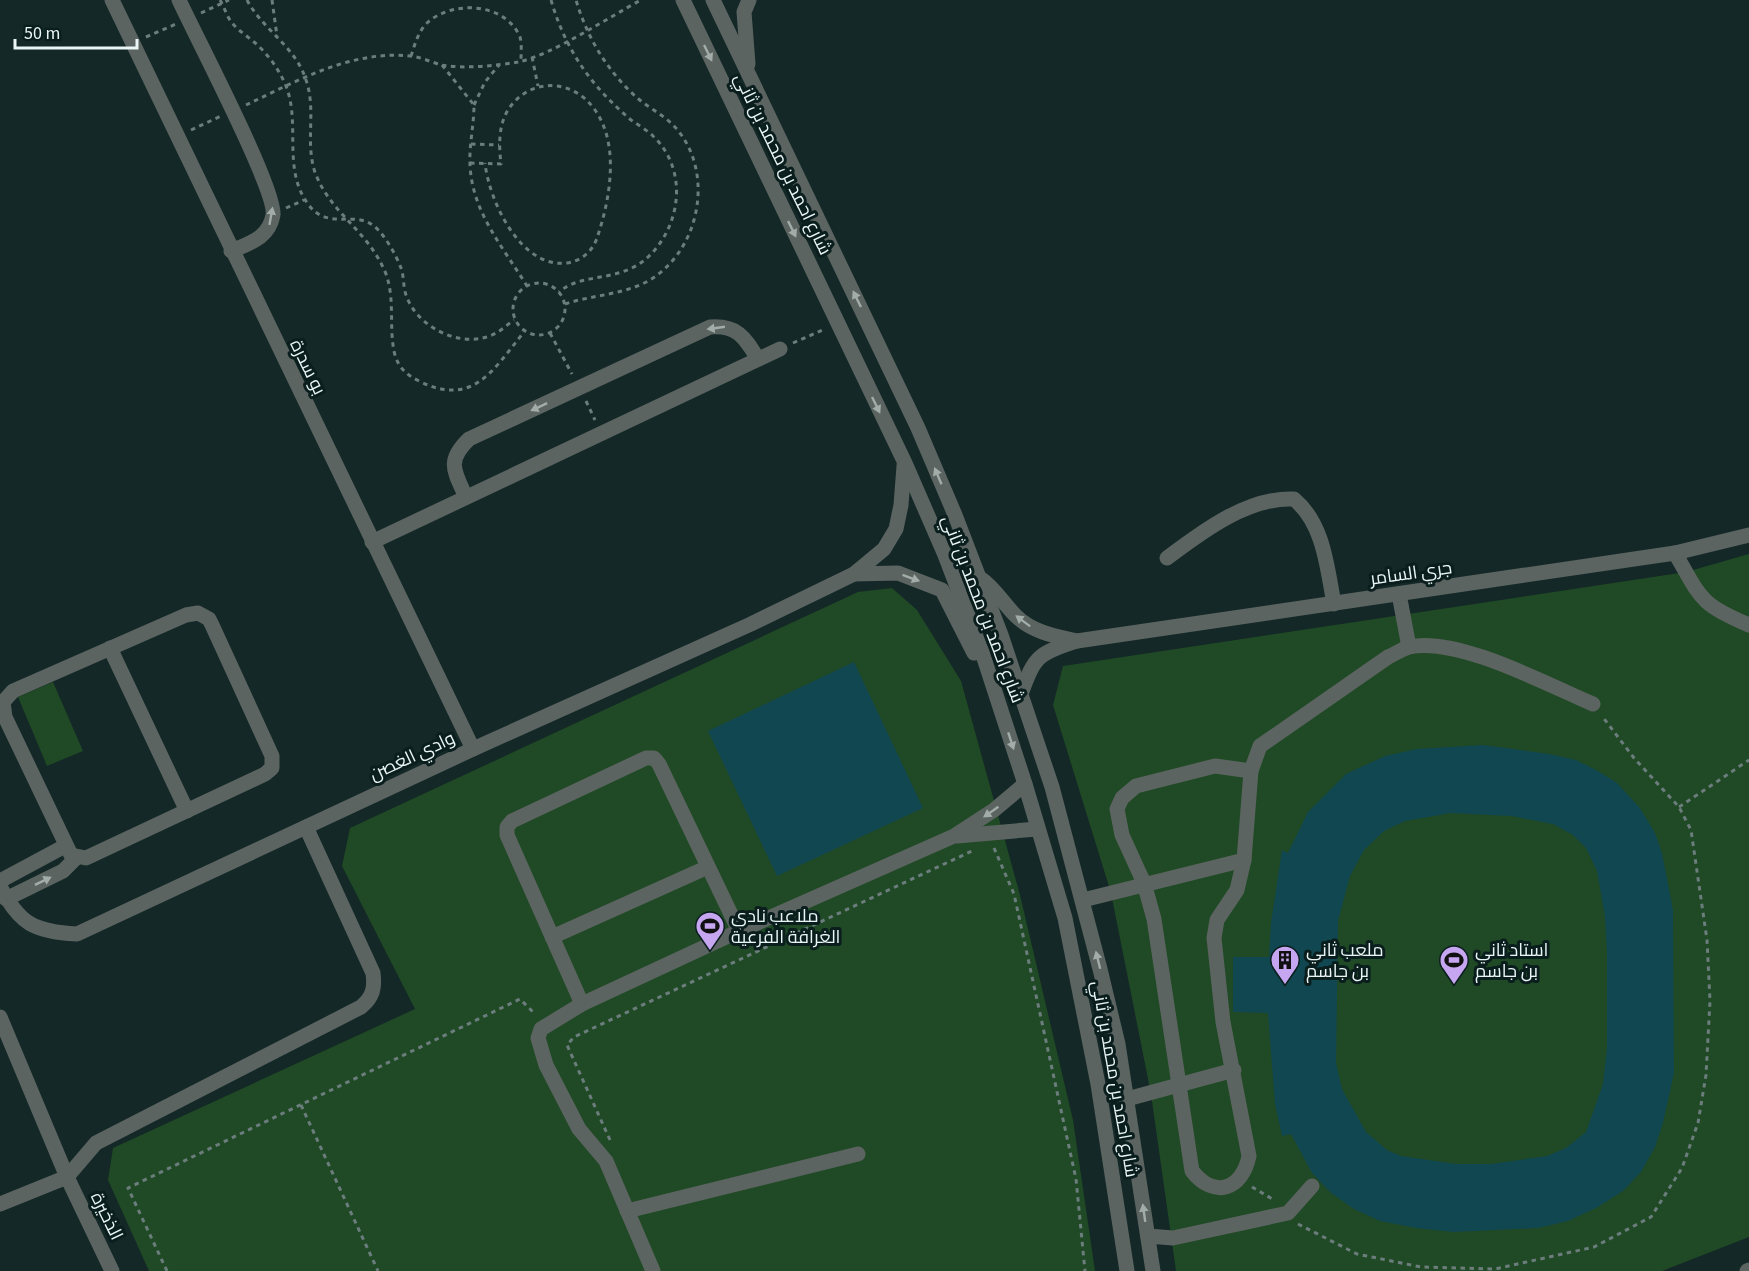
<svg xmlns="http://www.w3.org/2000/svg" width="1749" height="1271" font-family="'Source Sans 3',Cairo,sans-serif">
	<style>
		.green { fill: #204925 }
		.building { fill: #114751; fill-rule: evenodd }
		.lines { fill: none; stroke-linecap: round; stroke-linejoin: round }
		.path { stroke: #6b7d7c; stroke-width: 3; stroke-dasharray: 4.5 4.5; stroke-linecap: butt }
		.minor { stroke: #5b6460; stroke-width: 15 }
		.oneway { fill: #a2adaa }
		.labels { text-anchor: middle; stroke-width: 6; stroke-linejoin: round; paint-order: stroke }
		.street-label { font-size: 18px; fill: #e9f6f5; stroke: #0a1e1d }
		.poi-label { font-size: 18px; fill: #e9f6f5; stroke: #0a1e1d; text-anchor: start }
	</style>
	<rect width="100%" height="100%" fill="#132827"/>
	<!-- green -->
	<g class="green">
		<path d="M1749,554V1237L1662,1271H1176L1151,1094L1111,893L1053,705L1063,666L1686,572Z"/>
		<path d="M892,588L917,610L961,681L1020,895L1073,1120L1095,1271H149L108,1180L113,1148L415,1009L342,866L350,828L858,592Z"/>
		<path d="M53,682L83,751L47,766L18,697Z"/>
	</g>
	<!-- building -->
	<g class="building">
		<path d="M854,662L923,808L777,876L708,731Z"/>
		<path d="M1483,745L1549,754L1576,760L1596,770L1616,782L1640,808L1655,833L1662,853L1673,910L1674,1073L1663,1123L1655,1147L1641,1172L1623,1191L1598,1207L1568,1221L1538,1228L1454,1232L1416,1228L1380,1221L1354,1209L1331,1193L1312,1173L1291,1134L1282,1136L1275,1104L1268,1013L1233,1012V957H1269L1271,923L1282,850L1288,853L1308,812L1346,774L1385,756L1417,749ZM1451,813L1511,816L1553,824L1573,835L1586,848L1597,871L1605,917L1607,954V1047L1603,1084L1586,1132L1566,1148L1547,1156L1491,1164H1456L1401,1156L1387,1150L1366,1132L1342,1089L1336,1063L1338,921L1350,876L1364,850L1384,831L1405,821Z"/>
	</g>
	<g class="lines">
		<!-- path -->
		<g class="path">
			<path d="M220,0C225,8 227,18 233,24C239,31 247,36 254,42C267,53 279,69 286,86C301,124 282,169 308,204C327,231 354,210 374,226C385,235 396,255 401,268C404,276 403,286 406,295C417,328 464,351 496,333C502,330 508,324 514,320"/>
			<path d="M247,0C262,29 296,47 306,80C317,111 304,144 316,175C333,216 368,230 386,274C395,299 389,326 394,351C397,366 406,375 419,381C473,408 493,370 524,332"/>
			<path d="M272,0L277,36"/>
			<path d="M551,0C560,31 574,59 595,84C606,97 618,109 631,120C638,125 647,130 653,136C689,170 681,227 647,258C619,283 582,272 559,292"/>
			<path d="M201,13L229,0"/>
			<path d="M146,37L176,24"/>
			<path d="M411,56C415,44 418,32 427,23C452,0 505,2 520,37C522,44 521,53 521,60"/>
			<path d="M532,57L538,86"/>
			<path d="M442,65L474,105C474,125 469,145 470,165C472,212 503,247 527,286"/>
			<path d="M246,105C297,81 351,50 410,56C421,57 431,62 441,65C464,69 495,66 518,62C552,55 609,17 641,0"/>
			<path d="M474,105L485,82L499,65"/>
			<path d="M191,130L221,116"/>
			<path d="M471,144L499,145"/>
			<path d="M470,163L501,164C499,147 498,126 508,110C529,77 573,78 595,110C620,145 610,200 597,238C592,252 581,261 567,263C521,269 489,201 485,163"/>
			<path d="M286,208L304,200"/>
			<circle cx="539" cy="309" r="26"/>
			<path d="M565,304C589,296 616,295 640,285C700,259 719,169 671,123C660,113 646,106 635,96C606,69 587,37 576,0"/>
			<path d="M550,333L572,374"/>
			<path d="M793,343L825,329"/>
			<path d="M586,401L595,420"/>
			<path d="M1679,807L1749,760"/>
			<path d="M994,848L1014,894L1076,1179L1085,1271"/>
			<path d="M301,1105L378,1271"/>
			<path d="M610,1140L567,1045L574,1037L972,851"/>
			<path d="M1252,1187L1274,1200"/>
			<path d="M1298,1224L1357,1254L1421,1267L1495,1269L1594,1247L1651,1217L1682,1168L1698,1123L1706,1075L1710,1001L1707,940L1691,830L1679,807L1634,758L1602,716"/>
			<path d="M167,1271L128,1188L520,999L535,1014"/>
		</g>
		<!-- minor -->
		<g class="minor">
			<path d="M112,0L473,749"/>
			<path d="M179,0C194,33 277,191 273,215C269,238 250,243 231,251"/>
			<path d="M683,0L905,463L945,555L982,652L1025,784L1065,918L1098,1084L1127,1271"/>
			<path d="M713,0L918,428L955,515L1001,635L1052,787L1100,969L1118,1044L1153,1271"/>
			<path d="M748,64L744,12L749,0"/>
			<path d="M466,497C454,471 446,461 469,439L710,327C738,325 745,338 758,359"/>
			<path d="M372,542L780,349"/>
			<path d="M1675,553C1701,598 1699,604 1749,625"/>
			<path d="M1167,558C1203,531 1248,497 1294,499C1324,524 1327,567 1334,604"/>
			<path d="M854,574L898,573L942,590L974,653"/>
			<path d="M980,578C995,588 1003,603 1016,616C1032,632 1055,636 1077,641"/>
			<path d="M1399,594L1409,647"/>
			<path d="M198,613L209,619L212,625L272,756V768L265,774L86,858L71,855L5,717L3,702L13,691L186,615Z"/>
			<path d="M110,648L187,811"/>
			<path d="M1021,694C1035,655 1038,654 1077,641L1675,553L1749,535"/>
			<path d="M957,836L1037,829"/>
			<path d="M1244,860L1237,890L1217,920L1214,938L1223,1022L1249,1156C1242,1190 1214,1199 1192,1171L1154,919L1144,883L1122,835L1117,809L1122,798L1136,786L1215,766L1251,771"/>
			<path d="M0,881L65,846"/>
			<path d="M0,886C19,924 35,932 77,934L473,749L751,624L854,574L884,549L896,529L901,505L904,466"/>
			<path d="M6,899L63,871L76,858"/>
			<path d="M1083,900L1244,860L1251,771L1260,746L1388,657C1395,654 1402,649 1409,647C1457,636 1548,685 1593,704"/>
			<path d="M552,937L708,867"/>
			<path d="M582,1004L507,835V827L512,821L646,758H654L659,764L739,931"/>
			<path d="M0,1017L67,1177L112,1271"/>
			<path d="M1127,1099L1234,1070"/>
			<path d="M0,1204L67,1177L96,1143L361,1007C373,997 375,988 373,973L306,827"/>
			<path d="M627,1211L858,1154"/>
			<path d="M1148,1236L1173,1238L1288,1213L1312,1186"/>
			<path d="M653,1271L606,1161L579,1129L546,1065L538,1038L541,1029L582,1004L739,931L954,836L994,810L1025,784"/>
			<path d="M1747,1271L1749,1270"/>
		</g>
	</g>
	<!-- one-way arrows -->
	<defs><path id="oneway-solid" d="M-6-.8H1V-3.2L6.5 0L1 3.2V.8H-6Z" transform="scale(1.5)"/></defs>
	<g class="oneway">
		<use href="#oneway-solid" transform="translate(708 53) rotate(64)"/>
		<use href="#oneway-solid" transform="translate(271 216) rotate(-80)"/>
		<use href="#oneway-solid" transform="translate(792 229) rotate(64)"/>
		<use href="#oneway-solid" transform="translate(857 299) rotate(-116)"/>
		<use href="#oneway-solid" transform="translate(716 328) rotate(172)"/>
		<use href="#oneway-solid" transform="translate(876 405) rotate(64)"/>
		<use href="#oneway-solid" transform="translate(539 407) rotate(155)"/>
		<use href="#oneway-solid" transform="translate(938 476) rotate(-113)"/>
		<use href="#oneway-solid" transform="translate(911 578) rotate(20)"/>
		<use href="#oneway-solid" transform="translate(1023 621) rotate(-143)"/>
		<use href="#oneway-solid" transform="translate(1011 741) rotate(72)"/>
		<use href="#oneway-solid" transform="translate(991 812) rotate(145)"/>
		<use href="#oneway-solid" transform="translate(43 881) rotate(-26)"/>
		<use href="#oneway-solid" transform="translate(1098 960) rotate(-104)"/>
		<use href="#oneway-solid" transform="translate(1144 1213) rotate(-98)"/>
	</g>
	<!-- icons -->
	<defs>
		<g id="stadium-pin" transform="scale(1.5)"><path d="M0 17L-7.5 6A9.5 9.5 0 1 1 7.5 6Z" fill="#c6a6f0" stroke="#0a1e1d"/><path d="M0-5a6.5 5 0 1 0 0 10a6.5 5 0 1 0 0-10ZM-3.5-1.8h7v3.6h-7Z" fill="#111"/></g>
		<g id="building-pin" transform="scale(1.5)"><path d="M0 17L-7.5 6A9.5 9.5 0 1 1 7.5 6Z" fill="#c6a6f0" stroke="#0a1e1d"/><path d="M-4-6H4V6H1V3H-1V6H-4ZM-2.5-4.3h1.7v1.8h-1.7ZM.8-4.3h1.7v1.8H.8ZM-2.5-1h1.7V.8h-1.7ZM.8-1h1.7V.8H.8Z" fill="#111"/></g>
	</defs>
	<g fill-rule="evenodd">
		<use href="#stadium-pin" x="710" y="926"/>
		<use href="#building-pin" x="1285" y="960"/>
		<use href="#stadium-pin" x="1454" y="960"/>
	</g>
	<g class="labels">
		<!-- street labels -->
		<g class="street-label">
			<text transform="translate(783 164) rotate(64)" y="6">شارع احمد بن محمد بن ثاني</text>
			<text transform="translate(308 367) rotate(64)" y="6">بو سدرة</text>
			<text transform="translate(1411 573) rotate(-8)" y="6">جري السامر</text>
			<text transform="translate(983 609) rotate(69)" y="6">شارع احمد بن محمد بن ثاني</text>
			<text transform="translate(412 756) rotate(-25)" y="6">وادي الغصن</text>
			<text transform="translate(1115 1079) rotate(80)" y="6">شارع احمد بن محمد بن ثاني</text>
			<text transform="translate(107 1216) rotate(64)" y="6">الذخيرة</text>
		</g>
		<!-- poi labels -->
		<g class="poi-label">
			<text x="731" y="922">ملاعب نادي<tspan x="731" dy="21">الغرافة الفرعية</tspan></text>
			<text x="1306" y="956">ملعب ثاني<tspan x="1306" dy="21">بن جاسم</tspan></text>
			<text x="1475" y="956">استاد ثاني<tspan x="1475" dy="21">بن جاسم</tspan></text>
		</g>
	</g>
	<!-- scale -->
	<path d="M15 39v9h122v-9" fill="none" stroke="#e9f6f5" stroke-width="3"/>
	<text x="24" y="39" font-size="18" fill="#e9f6f5" stroke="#0a1e1d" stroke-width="4.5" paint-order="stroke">50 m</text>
</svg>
